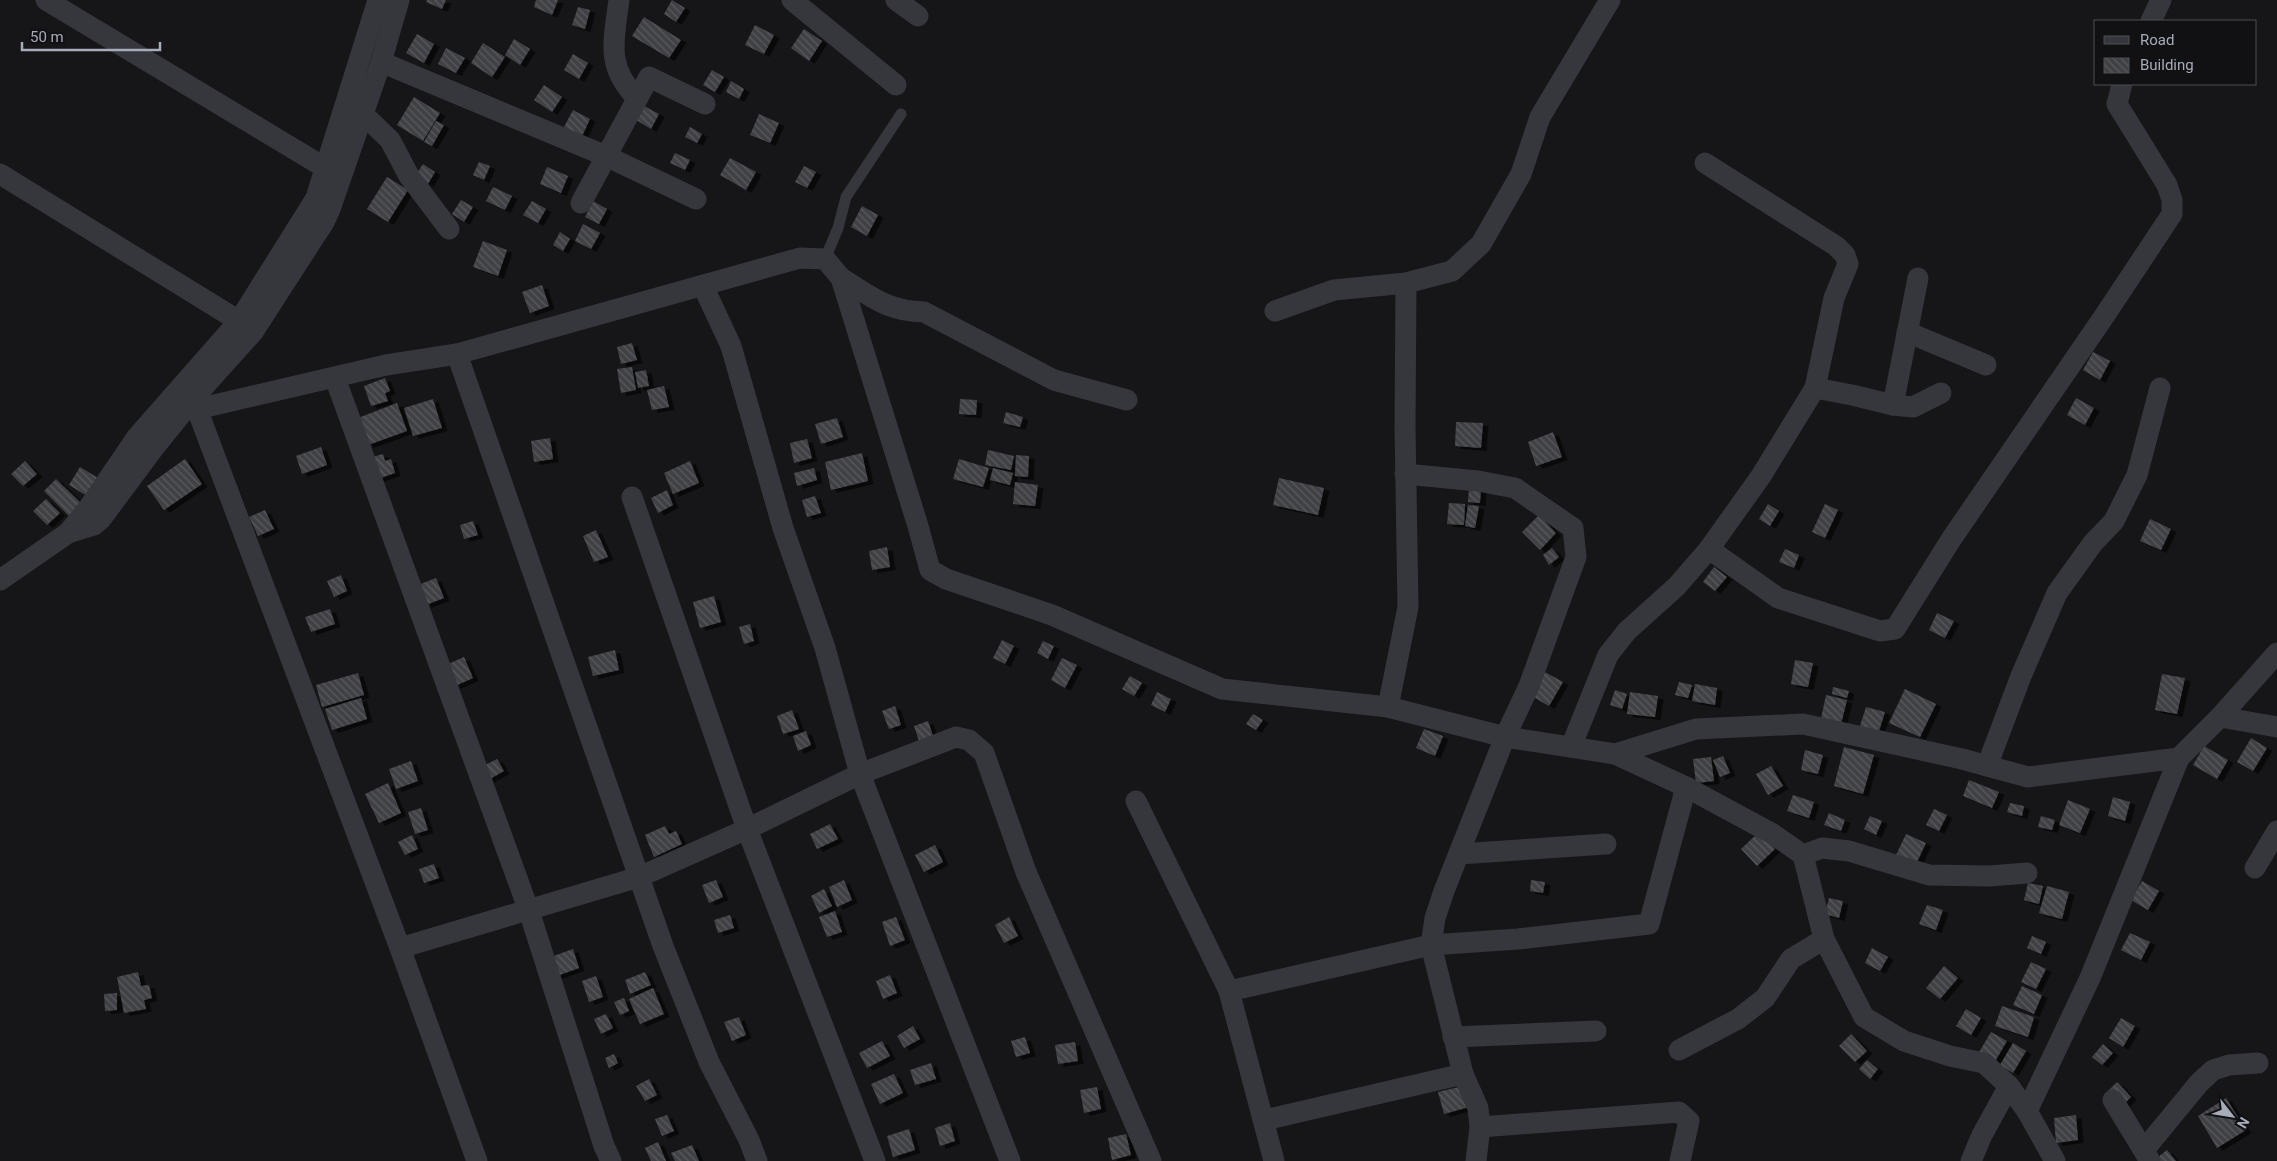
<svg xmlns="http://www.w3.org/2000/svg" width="2277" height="1161" font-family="Roboto,sans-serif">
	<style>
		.building { fill: url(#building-back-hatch); filter: url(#shadow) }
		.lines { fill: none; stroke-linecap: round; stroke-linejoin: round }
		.lane { stroke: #36373d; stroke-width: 11 }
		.street { stroke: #36373d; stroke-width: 21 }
	</style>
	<defs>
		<pattern id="building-back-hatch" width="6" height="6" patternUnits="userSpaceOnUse" patternTransform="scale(1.25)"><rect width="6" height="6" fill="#3f4145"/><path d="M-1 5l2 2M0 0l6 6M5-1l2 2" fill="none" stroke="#585a5e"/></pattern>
		<filter id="shadow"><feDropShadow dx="5.5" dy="3" stdDeviation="0" flood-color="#0009"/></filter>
	</defs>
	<rect width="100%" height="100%" fill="#161618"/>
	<!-- building -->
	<g class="building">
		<path d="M427,0H446L442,9L426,2Z"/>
		<path d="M536,0H558L552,15L534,7Z"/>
		<path d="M672,0L685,8L676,22L664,14Z"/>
		<path d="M578,7L590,10L585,29L572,25Z"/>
		<path d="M644,17L681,40L669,58L632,36Z"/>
		<path d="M755,25L774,35L764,54L745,45Z"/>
		<path d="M804,29L822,41L809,61L791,48Z"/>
		<path d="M417,34L434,44L424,63L406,53Z"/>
		<path d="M514,39L530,49L520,65L505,55Z"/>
		<path d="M483,43L505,57L492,77L471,63Z"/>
		<path d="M446,48L465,58L456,73L438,64Z"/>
		<path d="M573,54L588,63L579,79L564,70Z"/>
		<path d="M712,70L724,77L715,92L703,85Z"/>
		<path d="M731,81L744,89L739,99L726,92Z"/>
		<path d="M544,85L562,97L552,112L534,100Z"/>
		<path d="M414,97L440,113L423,141L397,125Z"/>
		<path d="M644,106L659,114L651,129L636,120Z"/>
		<path d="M573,110L590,119L582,136L564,127Z"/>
		<path d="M759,114L779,123L770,143L750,135Z"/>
		<path d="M436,121L444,125L432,146L424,142Z"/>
		<path d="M690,127L702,134L697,143L685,137Z"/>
		<path d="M675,153L690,160L685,170L670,163Z"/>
		<path d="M730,158L756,172L746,190L720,175Z"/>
		<path d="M479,162L490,166L484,180L473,175Z"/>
		<path d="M423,164L435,172L428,184L415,176Z"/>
		<path d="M804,166L816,172L807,188L795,182Z"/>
		<path d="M547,167L568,176L561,193L540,184Z"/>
		<path d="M387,177L408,190L388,222L367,209Z"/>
		<path d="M493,187L512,196L505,210L486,201Z"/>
		<path d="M461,200L473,207L464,222L452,214Z"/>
		<path d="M532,201L546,209L538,223L523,215Z"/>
		<path d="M593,201L607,209L599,224L585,217Z"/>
		<path d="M862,206L878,215L867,236L851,227Z"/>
		<path d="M583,224L600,233L591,249L575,241Z"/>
		<path d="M560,232L570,239L563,251L553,245Z"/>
		<path d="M483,241L507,250L498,276L473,267Z"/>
		<path d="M542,285L549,306L530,313L522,292Z"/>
		<path d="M632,343L637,360L621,364L617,347Z"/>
		<path d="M2093,352L2110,361L2100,380L2083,370Z"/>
		<path d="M632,367L636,390L621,393L617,369Z"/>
		<path d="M646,370L649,386L638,388L635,372Z"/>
		<path d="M385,378L390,391L385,393L388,401L371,406L364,386Z"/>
		<path d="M664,386L669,407L652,410L647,390Z"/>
		<path d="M2076,398L2094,408L2085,425L2067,415Z"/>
		<path d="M433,399L442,428L413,436L404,408Z"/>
		<path d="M960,399L977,400L976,415L959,414Z"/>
		<path d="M397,403L407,431L368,445L358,418Z"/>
		<path d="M1006,412L1023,417L1020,427L1003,423Z"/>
		<path d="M837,418L843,437L821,444L815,424Z"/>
		<path d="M1456,422L1483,423L1481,448L1455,446Z"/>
		<path d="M1553,432L1562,457L1536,466L1528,442Z"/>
		<path d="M550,438L553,459L534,462L531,441Z"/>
		<path d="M807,439L812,458L794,463L790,443Z"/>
		<path d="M321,447L327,465L302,474L296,456Z"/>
		<path d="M988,450L1014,456L1011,470L985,465Z"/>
		<path d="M862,453L868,481L831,490L825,462Z"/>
		<path d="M383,454L385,461L391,459L395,473L375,480L369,458Z"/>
		<path d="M1016,455L1029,456L1028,477L1015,476Z"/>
		<path d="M185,459L202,484L164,510L147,486Z"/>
		<path d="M959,459L989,468L983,487L953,479Z"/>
		<path d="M25,461L37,474L23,486L11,474Z"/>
		<path d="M690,461L699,483L673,494L664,473Z"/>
		<path d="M80,467L98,478L87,496L69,485Z"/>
		<path d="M814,468L817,480L797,486L794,473Z"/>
		<path d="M993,468L1013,473L1010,485L990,480Z"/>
		<path d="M1279,478L1324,488L1318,515L1273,505Z"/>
		<path d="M56,479L82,504L69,516L44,491Z"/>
		<path d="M1015,482L1038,485L1035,506L1013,504Z"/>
		<path d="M1469,488L1481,489L1480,503L1468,502Z"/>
		<path d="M667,490L673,505L658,513L651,498Z"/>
		<path d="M815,496L821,513L807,517L802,500Z"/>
		<path d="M46,499L60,513L47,525L33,511Z"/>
		<path d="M1449,503L1465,504L1464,525L1447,524Z"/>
		<path d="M1768,504L1779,511L1770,526L1759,519Z"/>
		<path d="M1825,504L1838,510L1825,538L1812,532Z"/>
		<path d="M1468,505L1479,506L1475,528L1465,526Z"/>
		<path d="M265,510L274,529L258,536L249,517Z"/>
		<path d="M1539,515L1556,533L1540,550L1522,532Z"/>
		<path d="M2150,519L2171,529L2161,550L2140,541Z"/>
		<path d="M473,521L478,535L464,539L460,525Z"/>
		<path d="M596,530L608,557L594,562L583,536Z"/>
		<path d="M887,547L890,567L872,570L869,551Z"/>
		<path d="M1552,548L1559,557L1549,565L1543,555Z"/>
		<path d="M1785,549L1799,555L1794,568L1779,562Z"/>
		<path d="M1714,567L1727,577L1715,591L1703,582Z"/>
		<path d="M341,575L347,591L334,597L327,581Z"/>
		<path d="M436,578L444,598L426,605L418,585Z"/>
		<path d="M714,596L721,622L700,628L693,602Z"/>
		<path d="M330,609L335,624L311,632L305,617Z"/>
		<path d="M1937,613L1954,621L1945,638L1929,630Z"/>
		<path d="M750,624L754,641L744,644L739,627Z"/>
		<path d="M1002,640L1014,646L1005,664L993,658Z"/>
		<path d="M1043,641L1054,646L1048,659L1037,653Z"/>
		<path d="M615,650L619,670L593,676L588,657Z"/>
		<path d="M464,657L473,678L455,686L446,665Z"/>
		<path d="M1062,658L1077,665L1065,688L1051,680Z"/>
		<path d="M1795,660L1813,663L1808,687L1791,684Z"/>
		<path d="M1541,670L1563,682L1549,706L1528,694Z"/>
		<path d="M358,673L364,695L322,707L316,685Z"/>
		<path d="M2162,674L2185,678L2177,714L2155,710Z"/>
		<path d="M1130,676L1142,683L1134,696L1122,689Z"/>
		<path d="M1679,682L1692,685L1688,698L1675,695Z"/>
		<path d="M1695,684L1717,688L1715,705L1692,701Z"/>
		<path d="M1833,687L1849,691L1847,698L1832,694Z"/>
		<path d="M1905,689L1936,704L1920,737L1889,723Z"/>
		<path d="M1615,690L1627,694L1622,709L1610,705Z"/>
		<path d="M1157,692L1171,699L1165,712L1151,705Z"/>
		<path d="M1630,692L1658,696L1655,717L1627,714Z"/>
		<path d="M1826,695L1847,700L1840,728L1820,723Z"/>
		<path d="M361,698L367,719L332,730L325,709Z"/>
		<path d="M895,706L901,725L889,729L882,711Z"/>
		<path d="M1866,707L1885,712L1879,731L1860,726Z"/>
		<path d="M792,710L799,729L783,734L777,716Z"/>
		<path d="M1253,714L1263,720L1256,730L1246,724Z"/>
		<path d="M928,721L933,736L919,741L914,726Z"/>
		<path d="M1424,729L1443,736L1435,756L1416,748Z"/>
		<path d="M806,731L811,745L798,751L793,736Z"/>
		<path d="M2251,738L2267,748L2253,771L2237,762Z"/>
		<path d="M2204,746L2228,760L2217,779L2193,765Z"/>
		<path d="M1844,747L1874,755L1863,794L1834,786Z"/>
		<path d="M1805,750L1823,755L1818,774L1801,770Z"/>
		<path d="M1723,756L1730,773L1720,777L1713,760Z"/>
		<path d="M1711,757L1714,781L1696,783L1693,759Z"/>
		<path d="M497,759L504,771L488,780L481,767Z"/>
		<path d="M411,761L418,781L396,789L389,769Z"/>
		<path d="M1771,766L1783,786L1768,795L1756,774Z"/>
		<path d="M1969,780L1999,792L1992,808L1963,796Z"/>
		<path d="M388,783L401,813L379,823L365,794Z"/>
		<path d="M1793,795L1814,802L1809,818L1787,811Z"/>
		<path d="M2113,797L2130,802L2125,821L2108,816Z"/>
		<path d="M2068,800L2090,809L2080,833L2059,825Z"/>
		<path d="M2010,803L2024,806L2022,816L2007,812Z"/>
		<path d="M421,808L428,830L415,834L408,812Z"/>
		<path d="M1934,809L1947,815L1939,831L1926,825Z"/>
		<path d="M1829,813L1845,820L1841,831L1824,825Z"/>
		<path d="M1870,816L1882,821L1876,835L1864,829Z"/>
		<path d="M2041,816L2055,820L2052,830L2038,827Z"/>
		<path d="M830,824L838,839L817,849L810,834Z"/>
		<path d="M665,826L669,834L676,831L682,844L654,857L645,835Z"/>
		<path d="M1759,832L1775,849L1757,866L1741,849Z"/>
		<path d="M1906,834L1926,843L1916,864L1896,855Z"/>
		<path d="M412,835L418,849L405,855L398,842Z"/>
		<path d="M935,845L943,862L924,872L915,855Z"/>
		<path d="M434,864L439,878L424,883L419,869Z"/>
		<path d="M716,880L723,897L709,903L702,885Z"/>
		<path d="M844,880L852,900L837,907L829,887Z"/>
		<path d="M1531,880L1545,882L1543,893L1530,891Z"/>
		<path d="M2142,881L2159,891L2148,910L2131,900Z"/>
		<path d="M2028,883L2043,886L2039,904L2024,900Z"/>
		<path d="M2047,886L2069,892L2062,919L2039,913Z"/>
		<path d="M824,889L832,906L819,913L811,896Z"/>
		<path d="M1829,898L1843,901L1839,918L1825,914Z"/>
		<path d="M1927,905L1943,910L1936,930L1919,924Z"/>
		<path d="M835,911L842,932L827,937L819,917Z"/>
		<path d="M730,915L734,928L718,933L714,920Z"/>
		<path d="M896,917L905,940L890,946L882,922Z"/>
		<path d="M1009,917L1018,936L1004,943L995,925Z"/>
		<path d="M2130,933L2150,942L2141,960L2121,950Z"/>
		<path d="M2032,936L2046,942L2041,954L2027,948Z"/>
		<path d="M1872,948L1888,957L1880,971L1865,963Z"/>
		<path d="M573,949L579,968L554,977L548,958Z"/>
		<path d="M2031,962L2046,969L2036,989L2021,982Z"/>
		<path d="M1944,966L1958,978L1940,999L1926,988Z"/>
		<path d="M138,972L141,986L149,985L152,998L144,1000L146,1009L124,1013L117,977Z"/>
		<path d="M645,972L651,985L630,994L625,980Z"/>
		<path d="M890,975L897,993L883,999L876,981Z"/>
		<path d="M596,976L603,997L589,1002L582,981Z"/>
		<path d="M2022,986L2042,995L2034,1014L2013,1005Z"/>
		<path d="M653,988L664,1014L640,1024L629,999Z"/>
		<path d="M117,993V1010L105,1011L104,994Z"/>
		<path d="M624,998L629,1011L620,1015L614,1002Z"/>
		<path d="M2002,1006L2034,1017L2028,1037L1995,1026Z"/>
		<path d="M1966,1009L1981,1018L1971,1035L1956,1026Z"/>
		<path d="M606,1014L613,1028L601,1034L594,1019Z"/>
		<path d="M739,1017L746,1035L732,1041L724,1022Z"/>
		<path d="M2121,1018L2135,1026L2123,1047L2109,1038Z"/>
		<path d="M913,1026L920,1039L904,1048L897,1036Z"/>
		<path d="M1991,1032L2007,1041L1994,1063L1978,1054Z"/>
		<path d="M1851,1034L1867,1051L1855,1062L1839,1046Z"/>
		<path d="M1025,1037L1030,1053L1016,1057L1011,1041Z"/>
		<path d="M882,1041L890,1056L867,1068L859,1053Z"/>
		<path d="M1075,1042L1078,1061L1058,1064L1055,1045Z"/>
		<path d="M2013,1043L2026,1051L2013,1073L2000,1065Z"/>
		<path d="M2103,1044L2113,1053L2102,1065L2092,1057Z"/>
		<path d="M614,1054L618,1063L609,1068L605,1058Z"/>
		<path d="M1867,1060L1878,1069L1870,1079L1859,1069Z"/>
		<path d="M931,1063L936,1079L915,1085L910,1070Z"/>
		<path d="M894,1074L903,1093L880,1104L871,1084Z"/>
		<path d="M649,1079L657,1095L645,1101L636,1086Z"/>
		<path d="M2117,1082L2131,1097L2122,1106L2107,1092Z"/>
		<path d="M1463,1086L1469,1107L1444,1114L1438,1092Z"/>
		<path d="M1097,1087L1101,1109L1084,1113L1080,1090Z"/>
		<path d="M2226,1098L2246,1130L2217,1148L2198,1116Z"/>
		<path d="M667,1115L674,1131L662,1136L655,1119Z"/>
		<path d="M2076,1115L2078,1140L2056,1143L2054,1118Z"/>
		<path d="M950,1123L955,1141L940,1146L935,1128Z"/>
		<path d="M909,1129L915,1150L893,1157L887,1136Z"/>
		<path d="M1126,1134L1131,1155L1112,1160L1108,1138Z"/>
		<path d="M658,1142L666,1161H651L645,1148Z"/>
		<path d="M692,1145L699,1161H675L671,1153Z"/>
		<path d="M2167,1150L2176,1161H2153Z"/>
	</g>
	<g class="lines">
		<!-- lane -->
		<path class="lane" d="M825,259L838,228L846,197L901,114"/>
		<!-- street -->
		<g class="street">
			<path d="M46,0L337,175"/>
			<path d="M619,0C614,40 605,66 637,98"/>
			<path d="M792,0L896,85"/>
			<path d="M896,0L918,16"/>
			<path d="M2151,21L2161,0"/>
			<path d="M381,62L606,156L696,199"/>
			<path d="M363,114L390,140L409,176L449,229"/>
			<path d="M0,174L239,321L250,330"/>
			<path d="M581,203L649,77L705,104"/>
			<path d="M841,278C872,297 887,311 924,312L1054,380L1127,400"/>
			<path d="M703,286L731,346L783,528L825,648L860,774L1010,1161"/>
			<path d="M1275,311L1334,290L1406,283L1452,271L1481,244L1521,174L1540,117L1610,0"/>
			<path d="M1907,332L1986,365"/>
			<path d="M457,354L663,946L709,1062L749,1140L757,1161"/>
			<path d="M335,378L529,911L604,1146L611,1161"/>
			<path d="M1815,388L1852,395L1893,405L1913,407L1941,393"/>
			<path d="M175,394L197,409L386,365L457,354L800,258L825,259L841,278L918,526L930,570L946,579L1052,615L1222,689L1388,707L1505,737L1615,754L1686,787L1773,834L1803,855L1824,939L1864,1017L1904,1041L1950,1056L1984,1063L2009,1086L2027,1111L2055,1161"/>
			<path d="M1893,405L1918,278"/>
			<path d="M197,409L400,948L477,1161"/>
			<path d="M632,497L747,829L875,1161"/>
			<path d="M68,533L94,525L101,519L153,449L200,391L253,332L324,222L330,209L381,62L399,0"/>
			<path d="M1709,549L1778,598L1880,631L1895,629L1952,538L2105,315L2172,214V200L2167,185L2117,104L2122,84"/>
			<path d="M0,580L68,533L90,506L137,437L239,321L316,198L378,0"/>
			<path d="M1388,707L1408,607L1405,427L1406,283"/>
			<path d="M2220,717L2277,727"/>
			<path d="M1571,747L1608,655L1627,631L1677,586L1709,549L1761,476L1815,388L1834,298L1848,264L1845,255L1836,246L1705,163"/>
			<path d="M1615,754L1696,729L1803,724L1962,759L2028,777L2179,758"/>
			<path d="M1987,766L2021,676L2057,593L2093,543L2114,521L2137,475L2160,388"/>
			<path d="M1136,801L1229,991L1274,1161"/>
			<path d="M1459,854L1606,844"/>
			<path d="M1803,855L1822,848L1849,851L1929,875L1990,876L2027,873"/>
			<path d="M2255,868L2277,831"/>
			<path d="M400,948L639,877L747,829L860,774L956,737L969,740L984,753L1026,872L1151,1161"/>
			<path d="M1229,991L1431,945L1518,939L1649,924L1686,787"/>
			<path d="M1453,1037L1596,1031"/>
			<path d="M1679,1050L1738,1019L1765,998L1791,959L1824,939"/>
			<path d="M1463,1074L1478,1108L1480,1127L1476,1161"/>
			<path d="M2113,1100L2150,1161"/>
			<path d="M2027,1111L2090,978L2179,758L2220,717L2277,653"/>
			<path d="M1265,1120L1463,1074L1431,945L1435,918L1444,891L1505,737L1529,686L1576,557L1573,528L1515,488L1478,481L1405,474"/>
			<path d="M1480,1127L1679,1112L1689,1121L1680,1161"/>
			<path d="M2144,1150L2199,1083L2213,1070L2229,1065L2258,1063"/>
			<path d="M1971,1161L1982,1135L2009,1086"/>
		</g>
	</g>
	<!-- legend -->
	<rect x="2094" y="20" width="162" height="65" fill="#111113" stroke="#4d4f55"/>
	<rect x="2104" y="36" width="25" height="8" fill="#36373d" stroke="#4d4f55"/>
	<text x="2140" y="45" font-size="15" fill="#a6acb9">Road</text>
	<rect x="2104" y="58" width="25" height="15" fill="url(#building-back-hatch)" stroke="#4d4f55"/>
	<text x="2140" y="70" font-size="15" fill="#a6acb9">Building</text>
	<!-- north arrow -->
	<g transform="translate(2232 1116) rotate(121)" stroke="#111113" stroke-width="4" paint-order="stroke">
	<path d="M0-4L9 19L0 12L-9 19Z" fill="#a6acb9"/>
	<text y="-8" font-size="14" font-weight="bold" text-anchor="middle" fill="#a6acb9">N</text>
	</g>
	<!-- scale -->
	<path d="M22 42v8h138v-8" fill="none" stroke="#a6acb9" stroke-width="2.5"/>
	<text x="30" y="42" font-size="15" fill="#a6acb9" stroke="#111113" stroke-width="4" paint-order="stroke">50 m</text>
</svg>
